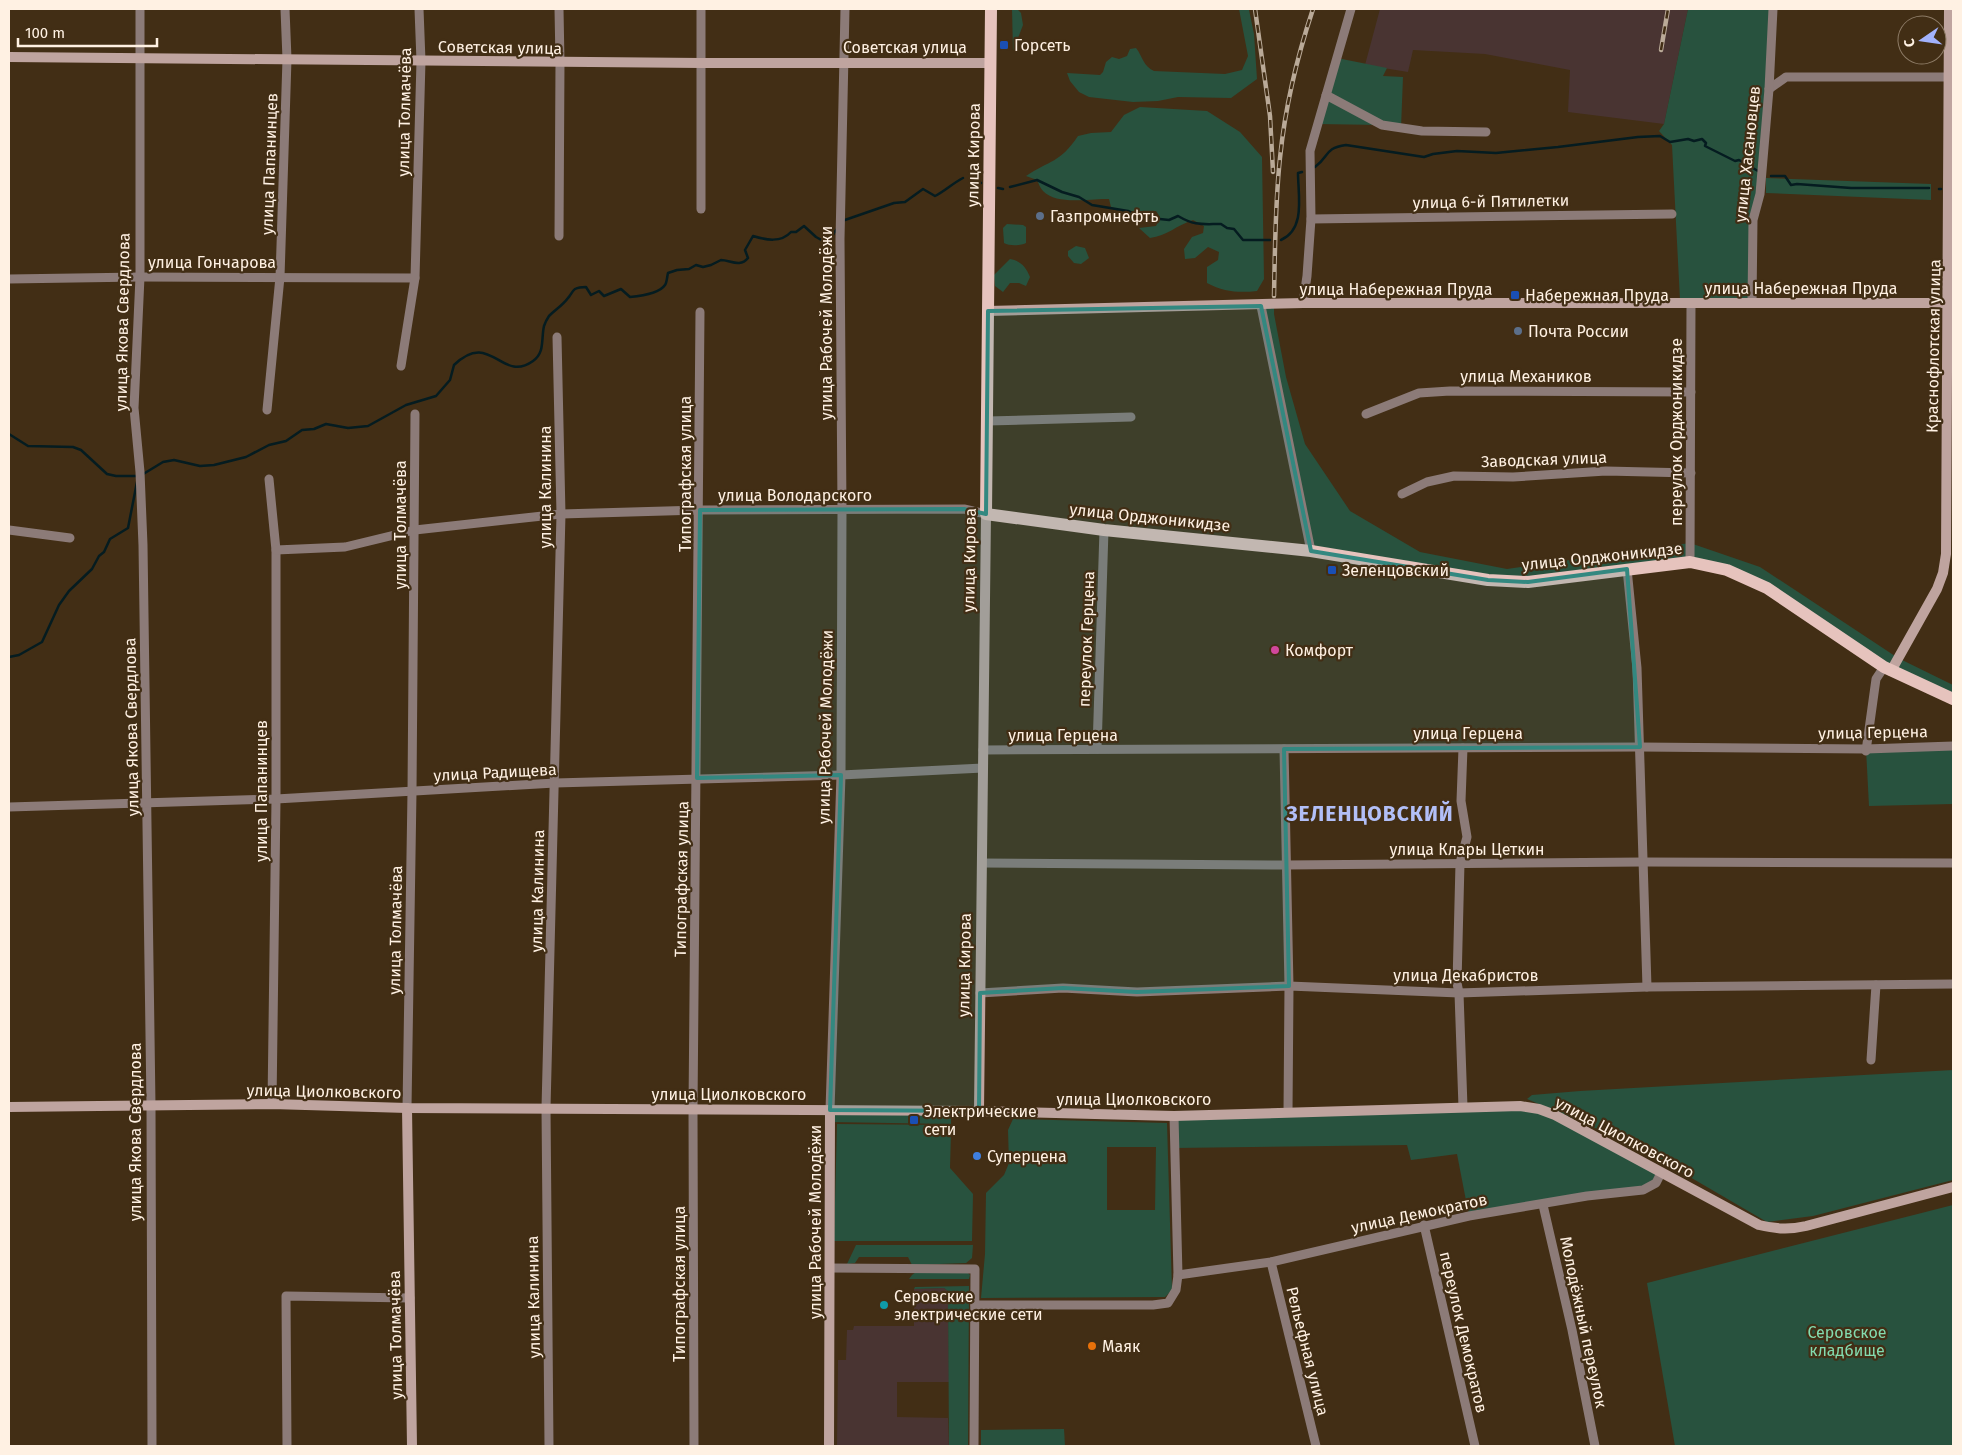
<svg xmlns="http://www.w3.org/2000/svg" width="1962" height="1455" font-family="'Fira Sans',sans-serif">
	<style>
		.industrial { fill: #493432 }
		.green { fill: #28523e; fill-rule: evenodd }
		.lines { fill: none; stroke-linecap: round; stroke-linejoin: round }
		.stream { stroke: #051c20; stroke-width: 2.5 }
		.street { stroke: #8c7b78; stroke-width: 9 }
		.secondary { stroke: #bfa49f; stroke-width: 10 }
		.primary { stroke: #e6c3bd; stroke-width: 12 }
		.rail-casing { stroke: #baaa98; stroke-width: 4.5 }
		.rail { stroke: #422e15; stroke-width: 2.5; stroke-dasharray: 8; stroke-linecap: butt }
		.marked { fill: #338880; fill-opacity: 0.2; stroke: #338880; stroke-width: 4; stroke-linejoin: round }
		.transit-dot { fill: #1a4fb4; stroke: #422e15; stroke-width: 2 }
		.service-dot { fill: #5c6f8a; stroke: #422e15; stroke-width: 2 }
		.hotel-dot { fill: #d1479c; stroke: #422e15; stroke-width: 2 }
		.shop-dot { fill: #3f7fe0; stroke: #422e15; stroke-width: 2 }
		.culture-dot { fill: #0f9aa8; stroke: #422e15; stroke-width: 2 }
		.food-dot { fill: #e8710a; stroke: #422e15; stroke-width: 2 }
		.labels { text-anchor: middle; stroke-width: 4.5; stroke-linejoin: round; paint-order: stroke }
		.poi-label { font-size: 16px; fill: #fff1e3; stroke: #422e15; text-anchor: start }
		.street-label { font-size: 16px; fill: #fff1e3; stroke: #422e15 }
		.park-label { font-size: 16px; fill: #83dbaf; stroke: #422e15 }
		.district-label { font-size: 21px; font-weight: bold; letter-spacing: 1px; fill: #b2bff7; stroke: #422e15 }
	</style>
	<rect width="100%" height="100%" fill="#422e15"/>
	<!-- industrial -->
	<g class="industrial">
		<path d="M1380,9H1688L1664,124L1568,112L1570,70L1485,54L1413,50L1408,72L1365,65Z"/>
		<path d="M944,1288L948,1291L949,1382H897V1417L948,1418L949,1446H837L838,1360H846L847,1330H853L854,1326H914V1289Z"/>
	</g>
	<!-- green -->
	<g class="green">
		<path d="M1012,9H1017L1021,13L1023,25L1013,51Z"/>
		<path d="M1239,9L1249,10L1254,34L1257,79L1231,98L1178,97L1158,101L1133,102L1089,97L1079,92L1070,81L1067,73L1100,75L1103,72L1106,62L1112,57L1119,59L1127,56L1130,49L1136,48C1143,57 1143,66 1154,71L1225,74L1242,70L1248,56Z"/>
		<path d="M1688,9H1771L1751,300H1680L1672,145L1659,131L1664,124Z"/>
		<path d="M1337,58L1387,68L1383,76L1403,77L1401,128L1382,125L1317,124Z"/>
		<path d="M1140,107L1207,111L1240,132L1262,157L1264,279L1257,291C1239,293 1224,292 1207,283V267L1218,260L1219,252L1208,247L1195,258L1185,259L1184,249L1192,237L1203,233L1204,226L1193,220C1177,225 1167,236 1150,238L1139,228L1156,226L1160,217L1156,211H1123L1111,207L1109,199C1091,198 1057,206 1043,191C1040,188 1039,184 1037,180L1026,176C1050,160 1060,163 1078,136L1091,133L1111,132L1124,115Z"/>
		<path d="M1766,178L1931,184V200L1766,193Z"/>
		<path d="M1007,224L1023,225L1026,227V243C1020,246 1009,246 1004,243L1003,228Z"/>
		<path d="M1076,246L1085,248L1089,258L1081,264L1074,263L1068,256V251Z"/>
		<path d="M1010,259C1021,261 1026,267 1030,277L1026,286L1019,283H1010L1003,292L995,286L994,275Z"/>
		<path d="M1274,305V314L1286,377L1305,444L1350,511L1420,552L1507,569L1690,543L1760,567L1898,658L1953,685V699L1891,671L1767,588L1690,562L1528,582L1311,551L1261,306Z"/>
		<path d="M1953,746V804L1869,806L1866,749Z"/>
		<path d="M1953,1070V1180L1813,1216L1767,1222L1635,1145L1527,1099L1532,1095L1580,1091Z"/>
		<path d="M1539,1109L1661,1173L1643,1190L1469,1216L1457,1154L1411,1160L1407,1145L1174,1148V1116Z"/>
		<path d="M830,1110L951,1111V1124L830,1122Z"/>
		<path d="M1013,1119L1167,1123L1172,1290L1165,1297L981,1298L985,1254L986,1193L1004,1175L1009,1163L1008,1130ZM1107,1147H1156L1155,1210H1107Z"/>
		<path d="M837,1124L945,1125L951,1132L950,1168L973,1194L972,1241H834Z"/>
		<path d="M1953,1205V1446H1675L1647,1283Z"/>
		<path d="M856,1245H973L972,1258L966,1263L912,1265L908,1257H859L855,1263L847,1264Z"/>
		<path d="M916,1272H967L970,1275L969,1279H909L912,1275Z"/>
		<path d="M969,1286L968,1446H949L948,1291L944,1288L914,1289L915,1287Z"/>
		<path d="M1064,1429L1065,1446H981V1430Z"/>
	</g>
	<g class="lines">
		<!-- stream -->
		<g class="stream">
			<path d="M1315,167C1330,156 1324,148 1346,145L1424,157L1433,154L1457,151L1496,153L1558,147L1638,137L1660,136L1670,142L1688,139L1694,141L1702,139L1706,143L1705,146L1735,161L1739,160L1758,171"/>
			<path d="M1771,176H1785L1791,185L1797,184L1851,188H1929"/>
			<path d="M973,181L981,183"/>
			<path d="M1010,187L1037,180L1062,192L1079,197L1092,205L1128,211L1141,217L1169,220L1178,216C1195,226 1202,224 1221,224L1227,228L1234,229L1243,240H1270"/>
			<path d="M998,188L1003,189"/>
			<path d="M1939,189H1941"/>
			<path d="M842,221L894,203L905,202L923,189L935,196C945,191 953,183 963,178"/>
			<path d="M1281,240C1306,229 1298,195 1298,173L1302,172"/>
			<path d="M9,434L28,446L73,447L81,450L107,474L116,476H140L163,462L174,460L200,466L214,465L246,457L269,445L286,441L302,430L314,429L326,424L348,428L368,426L406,405L436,396L450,380L454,365C491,329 501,384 533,361C545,353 541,339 544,326C545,323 547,319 549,316C555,310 563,305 568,298C571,295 572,291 575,289C579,287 582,287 586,287L591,295L599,291L604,296L621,289L630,297C640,296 659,294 665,285C667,282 667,277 668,273L677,270L689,269L696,265L703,267L711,265L721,260C730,260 740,268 748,258L745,250L753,236C766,240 781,243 791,232H796L804,226L816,237L825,242L829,240L837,229"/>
			<path d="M9,657L19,655L42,642L59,605L69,591L92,569L99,556L104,552L110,539L128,528L137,482"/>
		</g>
		<!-- street -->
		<g class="street">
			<path d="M140,9V277L134,408L140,472L143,545L151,1105L152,1446"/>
			<path d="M559,9L560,62L559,236"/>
			<path d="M1769,89L1786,77H1953"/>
			<path d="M1326,95L1382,125L1422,131L1486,132"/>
			<path d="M701,209V9"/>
			<path d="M1311,219L1672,214"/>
			<path d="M9,279L140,277L415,278"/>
			<path d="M1303,303L1307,276L1311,219L1310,151L1351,9"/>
			<path d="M1752,303L1753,220L1760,194L1769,89L1773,9"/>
			<path d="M1261,306L1311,551"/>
			<path d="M401,366L415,278L421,61L419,9"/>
			<path d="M267,410L280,277L287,59L285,9"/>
			<path d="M1366,414L1419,393L1450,391L1691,392"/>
			<path d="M987,421L1131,417"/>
			<path d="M269,479L276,550V799L272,1104"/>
			<path d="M1402,494L1427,482L1454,476L1513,477L1606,471L1691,473"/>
			<path d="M9,530L70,538"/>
			<path d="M276,550L345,547L415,530L561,514L700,510L964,509L986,514"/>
			<path d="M1690,562L1691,303"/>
			<path d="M1627,569L1637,668L1647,987"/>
			<path d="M1463,748L1461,801L1467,837L1460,863L1457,983L1459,993L1463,1107"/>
			<path d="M1097,749L1104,530"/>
			<path d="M1284,749L1289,986L1288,1112"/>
			<path d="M983,750L1640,747L1866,749L1953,746"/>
			<path d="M1866,751L1876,679L1884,667"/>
			<path d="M9,807L276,799L555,783L841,775L983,768"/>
			<path d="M982,863L1286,865L1643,862L1953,863"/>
			<path d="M980,993L1063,988L1137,992L1289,986L1459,993L1647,987L1953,984"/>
			<path d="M1871,1060L1876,985"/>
			<path d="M407,1108L412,792L415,414"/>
			<path d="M830,1110L841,775L842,510L840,239L845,9"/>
			<path d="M1543,1205L1572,1330L1595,1446"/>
			<path d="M1424,1225L1475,1446"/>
			<path d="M1271,1262L1316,1446"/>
			<path d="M830,1268L975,1269L974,1446"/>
			<path d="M1178,1275L1271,1262L1469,1216L1587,1196L1643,1190L1656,1183L1661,1173"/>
			<path d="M975,1305H1153L1168,1303L1176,1290L1178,1275L1174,1116"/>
			<path d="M287,1446L286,1296L410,1298"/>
			<path d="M549,1446L546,1108L561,514L557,337"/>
			<path d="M694,1446L693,1109L700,312"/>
		</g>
		<!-- secondary -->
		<g class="secondary">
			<path d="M9,57L701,63H991"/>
			<path d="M988,311L1303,303H1949"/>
			<path d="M1891,671L1937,589L1943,573L1946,554L1949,9"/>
			<path d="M9,1107L272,1104L407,1108L979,1111L1174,1116L1520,1106L1539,1109L1555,1115L1759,1225C1776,1229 1789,1230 1806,1226L1953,1187"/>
			<path d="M407,1108L412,1446"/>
			<path d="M979,1111L986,514"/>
			<path d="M829,1446L830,1110"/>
		</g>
		<!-- primary -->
		<path class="primary" d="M991,9L986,514L1104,530L1311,551L1488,580L1528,582L1690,562L1727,570L1767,588L1884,667L1953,699"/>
		<!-- rail casing -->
		<g class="rail-casing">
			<g id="rail">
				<path d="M1255,9L1270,116L1273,172"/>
				<path d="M1661,50L1668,9"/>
				<path d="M1274,296C1275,250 1275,204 1280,158C1285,108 1297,57 1313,9"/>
			</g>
		</g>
		<!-- rail -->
		<use href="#rail" class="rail"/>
	</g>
	<!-- marked area -->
	<path class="marked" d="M1261,306L1311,551L1488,580L1528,582L1627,569L1640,747L1284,749L1289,986L1137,992L1063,988L980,993L979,1111L830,1110L841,775L697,778L700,510L964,509L986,514L988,311Z"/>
	<!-- markers -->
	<g class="transit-dot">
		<rect x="999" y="40" width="10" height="10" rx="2.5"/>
		<rect x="1510" y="290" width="10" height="10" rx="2.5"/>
		<rect x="1327" y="565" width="10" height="10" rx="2.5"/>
		<rect x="909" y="1115" width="10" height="10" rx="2.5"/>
	</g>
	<g class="service-dot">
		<circle cx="1040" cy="216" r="5"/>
		<circle cx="1518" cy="331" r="5"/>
	</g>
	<circle class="hotel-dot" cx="1275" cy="650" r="5"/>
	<circle class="shop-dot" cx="977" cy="1156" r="5"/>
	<circle class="culture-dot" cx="884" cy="1305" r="5"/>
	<circle class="food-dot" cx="1092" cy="1346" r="5"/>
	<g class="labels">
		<!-- poi labels -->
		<g class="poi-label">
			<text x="1014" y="51">Горсеть</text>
			<text x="1050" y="222">Газпромнефть</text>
			<text x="1525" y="301">Набережная Пруда</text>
			<text x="1528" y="337">Почта России</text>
			<text x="1342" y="576">Зеленцовский</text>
			<text x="1285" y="656">Комфорт</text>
			<text x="924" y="1117">Электрические<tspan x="924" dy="18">сети</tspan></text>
			<text x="987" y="1162">Суперцена</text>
			<text x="894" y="1302">Серовские<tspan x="894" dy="18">электрические сети</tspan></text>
			<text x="1102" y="1352">Маяк</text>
		</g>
		<!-- street labels -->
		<g class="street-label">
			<text transform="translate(500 47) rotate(1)" y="6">Советская улица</text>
			<text x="905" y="53">Советская улица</text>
			<text transform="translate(404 112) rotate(-89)" y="6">улица Толмачёва</text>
			<text transform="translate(1747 154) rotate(-84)" y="6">улица Хасановцев</text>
			<text transform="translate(973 155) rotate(-89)" y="6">улица Кирова</text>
			<text transform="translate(269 164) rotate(-88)" y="6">улица Папанинцев</text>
			<text transform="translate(1491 201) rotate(-1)" y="6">улица 6-й Пятилетки</text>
			<text x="212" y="268">улица Гончарова</text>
			<text x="1801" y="294">улица Набережная Пруда</text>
			<text x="1396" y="295">улица Набережная Пруда</text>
			<text transform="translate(122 322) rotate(-89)" y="6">улица Якова Свердлова</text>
			<text transform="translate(826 323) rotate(-90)" y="6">улица Рабочей Молодёжи</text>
			<text transform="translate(1933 346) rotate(-89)" y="6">Краснофлотская улица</text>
			<text x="1526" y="382">улица Механиков</text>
			<text transform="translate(1676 432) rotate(-90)" y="6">переулок Орджоникидзе</text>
			<text transform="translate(1544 459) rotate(-2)" y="6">Заводская улица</text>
			<text transform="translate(685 474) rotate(-90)" y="6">Типографская улица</text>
			<text transform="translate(545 487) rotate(-90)" y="6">улица Калинина</text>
			<text x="795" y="501">улица Володарского</text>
			<text transform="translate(1150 517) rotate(6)" y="6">улица Орджоникидзе</text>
			<text transform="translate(400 525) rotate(-90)" y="6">улица Толмачёва</text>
			<text transform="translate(1602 556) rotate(-6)" y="6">улица Орджоникидзе</text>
			<text transform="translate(969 560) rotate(-89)" y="6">улица Кирова</text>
			<text transform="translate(1086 639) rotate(-88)" y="6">переулок Герцена</text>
			<text transform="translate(131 727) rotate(-91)" y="6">улица Якова Свердлова</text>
			<text transform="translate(825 727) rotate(-89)" y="6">улица Рабочей Молодёжи</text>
			<text transform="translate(1873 732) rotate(-1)" y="6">улица Герцена</text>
			<text x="1468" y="739">улица Герцена</text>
			<text x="1063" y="741">улица Герцена</text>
			<text transform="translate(495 772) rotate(-3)" y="6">улица Радищева</text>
			<text transform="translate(261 791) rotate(-90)" y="6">улица Папанинцев</text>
			<text x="1467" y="855">улица Клары Цеткин</text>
			<text transform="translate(681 879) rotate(-89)" y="6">Типографская улица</text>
			<text transform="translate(537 891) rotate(-89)" y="6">улица Калинина</text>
			<text transform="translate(395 930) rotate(-89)" y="6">улица Толмачёва</text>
			<text transform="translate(964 965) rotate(-89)" y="6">улица Кирова</text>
			<text x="1466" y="981">улица Декабристов</text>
			<text transform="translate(324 1091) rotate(1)" y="6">улица Циолковского</text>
			<text x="729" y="1100">улица Циолковского</text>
			<text x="1134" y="1105">улица Циолковского</text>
			<text transform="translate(135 1132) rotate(-90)" y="6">улица Якова Свердлова</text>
			<text transform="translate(1625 1137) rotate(28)" y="6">улица Циолковского</text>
			<text transform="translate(1419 1213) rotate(-12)" y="6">улица Демократов</text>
			<text transform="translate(815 1222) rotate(-90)" y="6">улица Рабочей Молодёжи</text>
			<text transform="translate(679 1284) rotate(-90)" y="6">Типографская улица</text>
			<text transform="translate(533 1297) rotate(-91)" y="6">улица Калинина</text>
			<text transform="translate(1584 1322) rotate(78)" y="6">Молодёжный переулок</text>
			<text transform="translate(1464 1332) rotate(77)" y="6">переулок Демократов</text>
			<text transform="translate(395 1335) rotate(-91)" y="6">улица Толмачёва</text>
			<text transform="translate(1308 1351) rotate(76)" y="6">Рельефная улица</text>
		</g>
		<!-- park labels -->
		<g class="park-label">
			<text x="1847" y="1338">Серовское<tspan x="1847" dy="18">кладбище</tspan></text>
		</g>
		<!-- district labels -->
		<g class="district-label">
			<text x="1370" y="821">ЗЕЛЕНЦОВСКИЙ</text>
		</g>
	</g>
	<!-- border -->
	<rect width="1962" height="1455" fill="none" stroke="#fff1e3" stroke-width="20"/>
	<!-- north arrow -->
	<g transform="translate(1922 40) rotate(257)"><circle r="24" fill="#422e15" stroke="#8e7c67"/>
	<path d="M0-4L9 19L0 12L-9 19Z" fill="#a2b2fd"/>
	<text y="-8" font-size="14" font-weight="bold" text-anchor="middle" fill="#fff1e3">С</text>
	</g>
	<!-- scale -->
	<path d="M18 38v8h139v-8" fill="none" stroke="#fff1e3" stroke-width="2.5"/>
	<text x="25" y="38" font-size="15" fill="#fff1e3" stroke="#422e15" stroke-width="4" paint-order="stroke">100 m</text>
</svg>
